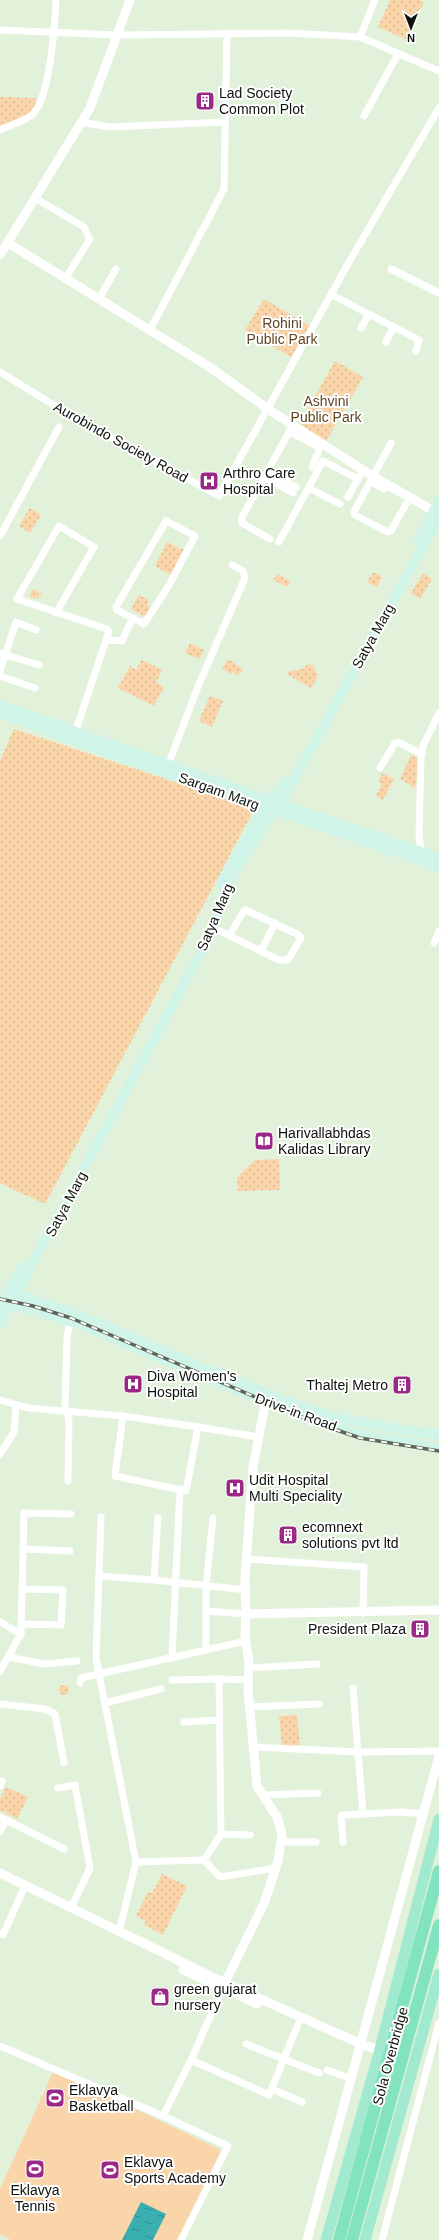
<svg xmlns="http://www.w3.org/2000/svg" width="439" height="2240" font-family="Arial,sans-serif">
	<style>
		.green { fill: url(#green-dots) }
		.pitch { fill: #fad5a9 }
		.water { fill: url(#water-ripples) }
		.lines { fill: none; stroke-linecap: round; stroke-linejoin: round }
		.minor { stroke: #fff; stroke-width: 7 }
		.tertiary { stroke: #fff; stroke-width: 9 }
		.secondary { stroke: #d0f4e7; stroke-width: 10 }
		.primary { stroke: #a1eacf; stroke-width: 11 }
		.trunk { stroke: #82e3bf; stroke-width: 12 }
		.rail-casing { stroke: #5d6659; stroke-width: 3.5 }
		.rail { stroke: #fff; stroke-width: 2; stroke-dasharray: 6; stroke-linecap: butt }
		.labels { text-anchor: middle; stroke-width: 4; stroke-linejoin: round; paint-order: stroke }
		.poi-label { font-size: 14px; fill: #0c110a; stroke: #fff; text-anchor: start }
		.park-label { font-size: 14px; fill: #614522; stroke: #fff }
		.street-label { font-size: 14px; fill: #0c110a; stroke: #fff }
	</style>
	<defs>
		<pattern id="green-dots" width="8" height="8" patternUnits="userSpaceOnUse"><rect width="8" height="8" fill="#fad5a9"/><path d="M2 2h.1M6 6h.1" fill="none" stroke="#d5b690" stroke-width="1.8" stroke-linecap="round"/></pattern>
		<pattern id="water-ripples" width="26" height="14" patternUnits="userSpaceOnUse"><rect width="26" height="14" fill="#39afb2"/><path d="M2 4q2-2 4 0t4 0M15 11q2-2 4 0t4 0" fill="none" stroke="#2e8d8f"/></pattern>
	</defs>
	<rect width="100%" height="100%" fill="#e2f1da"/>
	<!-- green -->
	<g class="green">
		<path d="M390,0H420L424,2L407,40L378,27Z"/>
		<path d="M0,97L35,98L37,102L31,112L0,127Z"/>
		<path d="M264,299L310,326L291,357L245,330Z"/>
		<path d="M335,361L363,377L325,443L298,426Z"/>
		<path d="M30,508L41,515L30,533L19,526Z"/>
		<path d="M167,542L184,550L171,575L155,566Z"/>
		<path d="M373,572L382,577L377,587L367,582Z"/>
		<path d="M423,573L432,579L420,599L411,593Z"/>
		<path d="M277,574L290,581L287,587L273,580Z"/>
		<path d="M33,589L42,594L36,599L29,596Z"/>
		<path d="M139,595L149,600L147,605L151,608L146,617L131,609Z"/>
		<path d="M190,643L204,650L199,659L185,653Z"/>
		<path d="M228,659L243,669L238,676L233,672L231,674L222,669Z"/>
		<path d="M142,660L162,670L156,682L164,687L154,706L118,688L130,666L136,670Z"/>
		<path d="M309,664L313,666L318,676L311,688L287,674L289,671L300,670Z"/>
		<path d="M210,696L223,701L212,727L199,721Z"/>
		<path d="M14,729L241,804L250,809L251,815L45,1204L0,1183V761Z"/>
		<path d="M411,755L420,759L415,788L400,779Z"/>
		<path d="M382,773L394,779L383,800L376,796L382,784L378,781Z"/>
		<path d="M279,1159L280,1190L238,1191L237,1177L255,1160Z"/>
		<circle cx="64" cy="1690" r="5"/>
		<path d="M297,1715L300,1745L282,1747L279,1716Z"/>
		<path d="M6,1787L28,1797L17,1819L0,1810V1799Z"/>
		<path d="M162,1874L187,1886L163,1935L144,1925L146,1921L136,1916L148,1892L152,1893Z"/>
	</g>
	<!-- pitch -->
	<path class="pitch" d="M54,2070L221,2150L178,2240H11L0,2234V2189Z"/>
	<!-- water -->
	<path class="water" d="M141,2202L166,2214L153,2240H122Z"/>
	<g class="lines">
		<!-- minor -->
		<g class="minor">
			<path d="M0,30L116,35L290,33L360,37L439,71"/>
			<path d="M360,37L375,0"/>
			<path d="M364,116L398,54"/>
			<path d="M81,122L110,127L225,122"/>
			<path d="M0,130C10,125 26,121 33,114C50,97 55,24 56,0"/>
			<path d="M35,198L84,227L90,239L65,279"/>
			<path d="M391,269L439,293"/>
			<path d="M332,295L419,340L416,351"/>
			<path d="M99,299L116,269"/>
			<path d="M361,328L369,314"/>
			<path d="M150,330L224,189L227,33"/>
			<path d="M386,342L394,327"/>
			<path d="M0,372L68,414L219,496L345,269L439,108"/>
			<path d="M290,432L320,448L312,467"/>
			<path d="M391,443L354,512L355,515L388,532L391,531L406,504"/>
			<path d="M268,471L296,487"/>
			<path d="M264,477L293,493"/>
			<path d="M371,482L384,489"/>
			<path d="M309,488L340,504"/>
			<path d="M348,497L358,479"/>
			<path d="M166,521L195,536L168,587L144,624L117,610L116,607Z"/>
			<path d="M0,536L59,427"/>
			<path d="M270,539L242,523V517L293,425"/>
			<path d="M279,542L323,461L358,479L363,470"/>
			<path d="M56,613L94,547L59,526L17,599L107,629L109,631L75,733"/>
			<path d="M107,640L122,641L132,619"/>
			<path d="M0,653L39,665"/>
			<path d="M0,671L16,622L36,630"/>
			<path d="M0,676L35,688"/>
			<path d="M168,765L199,684L245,578L243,571L232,565"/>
			<path d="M380,768L395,743L398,742L422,754"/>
			<path d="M421,852L419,834L421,759L423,746L439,713"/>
			<path d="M212,927L279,960H288L301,938L299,935L246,910L243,912L230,935"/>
			<path d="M434,943L439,931"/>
			<path d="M261,951L275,923"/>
			<path d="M0,1400L28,1408L123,1416L115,1476L186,1491L198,1427L258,1437"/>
			<path d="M123,1416L198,1427"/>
			<path d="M0,1454L14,1432L16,1405"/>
			<path d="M68,1481L69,1421L65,1407L67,1337L70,1321"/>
			<path d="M101,1517L96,1658L136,1862"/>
			<path d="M158,1518L154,1580L246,1590"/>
			<path d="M23,1549L70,1551"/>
			<path d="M246,1559L364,1567L363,1613"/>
			<path d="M99,1576L154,1580"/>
			<path d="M206,1611L246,1614"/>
			<path d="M0,1622L21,1634"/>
			<path d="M22,1624L61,1625L63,1590L22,1589"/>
			<path d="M206,1650V1586L213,1518"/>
			<path d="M8,1657L45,1664L77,1661"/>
			<path d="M172,1658L180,1489"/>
			<path d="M249,1668L317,1664"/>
			<path d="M0,1671L21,1634L24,1513L71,1514"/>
			<path d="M172,1680L219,1679"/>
			<path d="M80,1683L81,1678L246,1641"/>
			<path d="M353,1688L358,1752L439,1751"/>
			<path d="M105,1703L161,1689"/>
			<path d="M0,1704L45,1709L55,1714L64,1763"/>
			<path d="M250,1707L319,1704"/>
			<path d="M184,1722L219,1720"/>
			<path d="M253,1747L358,1752L363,1814"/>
			<path d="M0,1786L2,1781"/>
			<path d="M58,1788L75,1785L90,1868L71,1908"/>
			<path d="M263,1795L318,1793"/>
			<path d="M0,1817L6,1820L0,1832"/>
			<path d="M6,1820L64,1849"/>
			<path d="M221,1834L250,1835"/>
			<path d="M282,1842H316"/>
			<path d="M343,1842L341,1816L343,1815L402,1812L423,1814"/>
			<path d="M204,1860L221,1834L219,1679L248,1680"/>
			<path d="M119,1932L136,1862L204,1860L220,1877L276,1868"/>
			<path d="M0,1934L3,1935L23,1890"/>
			<path d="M246,2044L319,2073"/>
			<path d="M0,2046L163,2116"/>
			<path d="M191,2060L269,2095L299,2022"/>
			<path d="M327,2070L352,2079"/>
			<path d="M272,2089L302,2102"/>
			<path d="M181,2240L228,2146L163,2116L191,2060L224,1985"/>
			<path d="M382,2240L439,2023"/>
		</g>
		<!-- tertiary -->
		<g class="tertiary">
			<path d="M8,243L208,366L268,409L374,477L439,514"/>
			<path d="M0,255L90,108L130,0"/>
			<path d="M246,1614L245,1578L253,1467L267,1394"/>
			<path d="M0,1873L225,1983L361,2044L379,2050"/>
			<path d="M183,1970L257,2004"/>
			<path d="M225,1983L265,1901L278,1861L282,1834L277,1817L257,1786L248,1690L249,1662L245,1637L246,1614L439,1610"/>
			<path d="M307,2240L439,1756"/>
		</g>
		<!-- secondary -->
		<g class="secondary">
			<path d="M418,541L439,501"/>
			<path d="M0,705L271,801L439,858"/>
			<path d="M0,713L117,756L439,867"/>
			<path d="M221,884L264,807L287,780"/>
			<path d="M10,1292L82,1316L213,1372L299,1406L335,1417L401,1430L439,1435"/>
			<path d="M5,1302L79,1324L209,1379L331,1426L365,1436L439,1448"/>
			<path d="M0,1307L9,1288L23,1267"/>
			<path d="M0,1323L209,938L227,884L274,811L280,805L439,517"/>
		</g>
		<!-- primary -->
		<g class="primary">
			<path d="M326,2240L379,2053L439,1819"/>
			<path d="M365,2240L439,1974"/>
		</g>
		<!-- trunk -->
		<g class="trunk">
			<path d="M339,2240L439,1871"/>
			<path d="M352,2240L439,1925"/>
		</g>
		<!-- rail casing -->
		<g class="rail-casing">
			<path id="rail" d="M0,1299L33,1306L71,1318L316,1423L360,1438L439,1451"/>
		</g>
		<!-- rail -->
		<use href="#rail" class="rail"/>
	</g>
	<!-- icons -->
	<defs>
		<g id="building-square" transform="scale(1)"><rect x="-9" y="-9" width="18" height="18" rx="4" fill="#992886" stroke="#fff"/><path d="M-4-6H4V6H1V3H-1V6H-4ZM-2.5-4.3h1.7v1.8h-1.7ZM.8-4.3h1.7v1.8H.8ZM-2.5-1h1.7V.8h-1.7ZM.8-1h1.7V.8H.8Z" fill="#fff"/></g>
		<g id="hospital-square" transform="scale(1)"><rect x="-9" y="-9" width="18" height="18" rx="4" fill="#992886" stroke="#fff"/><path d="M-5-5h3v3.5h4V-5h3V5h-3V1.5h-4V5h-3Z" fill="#fff"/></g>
		<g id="library-square" transform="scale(1)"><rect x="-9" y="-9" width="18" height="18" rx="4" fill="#992886" stroke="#fff"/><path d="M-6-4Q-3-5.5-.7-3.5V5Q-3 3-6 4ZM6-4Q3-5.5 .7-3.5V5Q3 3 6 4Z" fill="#fff"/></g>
		<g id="shop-square" transform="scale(1)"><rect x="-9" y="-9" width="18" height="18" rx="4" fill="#992886" stroke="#fff"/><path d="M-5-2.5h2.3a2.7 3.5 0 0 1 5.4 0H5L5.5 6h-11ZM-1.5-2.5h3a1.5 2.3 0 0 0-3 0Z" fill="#fff"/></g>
		<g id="stadium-square" transform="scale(1)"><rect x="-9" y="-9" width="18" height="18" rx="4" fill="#992886" stroke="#fff"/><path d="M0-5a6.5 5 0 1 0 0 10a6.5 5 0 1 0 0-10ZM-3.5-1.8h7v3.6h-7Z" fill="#fff"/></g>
	</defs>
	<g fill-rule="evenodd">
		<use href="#building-square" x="205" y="101"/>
		<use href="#hospital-square" x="209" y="481"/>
		<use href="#library-square" x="264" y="1141"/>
		<use href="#hospital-square" x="133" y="1384"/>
		<use href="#building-square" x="402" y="1385"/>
		<use href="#hospital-square" x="235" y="1488"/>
		<use href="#building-square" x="288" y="1535"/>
		<use href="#building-square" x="420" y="1629"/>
		<use href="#shop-square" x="160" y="1997"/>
		<use href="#stadium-square" x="55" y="2098"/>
		<use href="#stadium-square" x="35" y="2169"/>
		<use href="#stadium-square" x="110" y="2170"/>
	</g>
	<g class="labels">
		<!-- poi labels -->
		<g class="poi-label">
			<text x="219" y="98">Lad Society<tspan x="219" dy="16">Common Plot</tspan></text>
			<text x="223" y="478">Arthro Care<tspan x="223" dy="16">Hospital</tspan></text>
			<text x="278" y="1138">Harivallabhdas<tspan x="278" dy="16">Kalidas Library</tspan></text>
			<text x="147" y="1381">Diva Women's<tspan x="147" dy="16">Hospital</tspan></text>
			<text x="388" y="1390" text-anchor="end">Thaltej Metro</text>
			<text x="249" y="1485">Udit Hospital<tspan x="249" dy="16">Multi Speciality</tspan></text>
			<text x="302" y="1532">ecomnext<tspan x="302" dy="16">solutions pvt ltd</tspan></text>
			<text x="406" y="1634" text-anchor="end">President Plaza</text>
			<text x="174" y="1994">green gujarat<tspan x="174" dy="16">nursery</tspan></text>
			<text x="69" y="2095">Eklavya<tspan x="69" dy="16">Basketball</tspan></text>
			<text x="124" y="2167">Eklavya<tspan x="124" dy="16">Sports Academy</tspan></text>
			<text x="35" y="2195" text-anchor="middle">Eklavya<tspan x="35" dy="16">Tennis</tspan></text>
		</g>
		<!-- park labels -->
		<g class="park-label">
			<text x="282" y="328">Rohini<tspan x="282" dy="16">Public Park</tspan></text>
			<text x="326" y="406">Ashvini<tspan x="326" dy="16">Public Park</tspan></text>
		</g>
		<!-- street labels -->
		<g class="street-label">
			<text transform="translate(121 442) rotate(29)" y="5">Aurobindo Society Road</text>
			<text transform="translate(373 636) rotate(-61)" y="5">Satya Marg</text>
			<text transform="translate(219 791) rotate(20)" y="5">Sargam Marg</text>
			<text transform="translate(215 917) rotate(-67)" y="5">Satya Marg</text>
			<text transform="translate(66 1204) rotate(-62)" y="5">Satya Marg</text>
			<text transform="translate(296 1412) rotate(20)" y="5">Drive-in Road</text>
			<text transform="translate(390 2056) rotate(-75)" y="5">Sola Overbridge</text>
		</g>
	</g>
	<!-- north arrow -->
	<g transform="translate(411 28) rotate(180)" stroke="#ffffff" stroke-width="3" paint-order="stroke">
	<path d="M0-3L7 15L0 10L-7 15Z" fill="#0c110a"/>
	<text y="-6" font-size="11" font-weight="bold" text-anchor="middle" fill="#0c110a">N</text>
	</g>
</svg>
